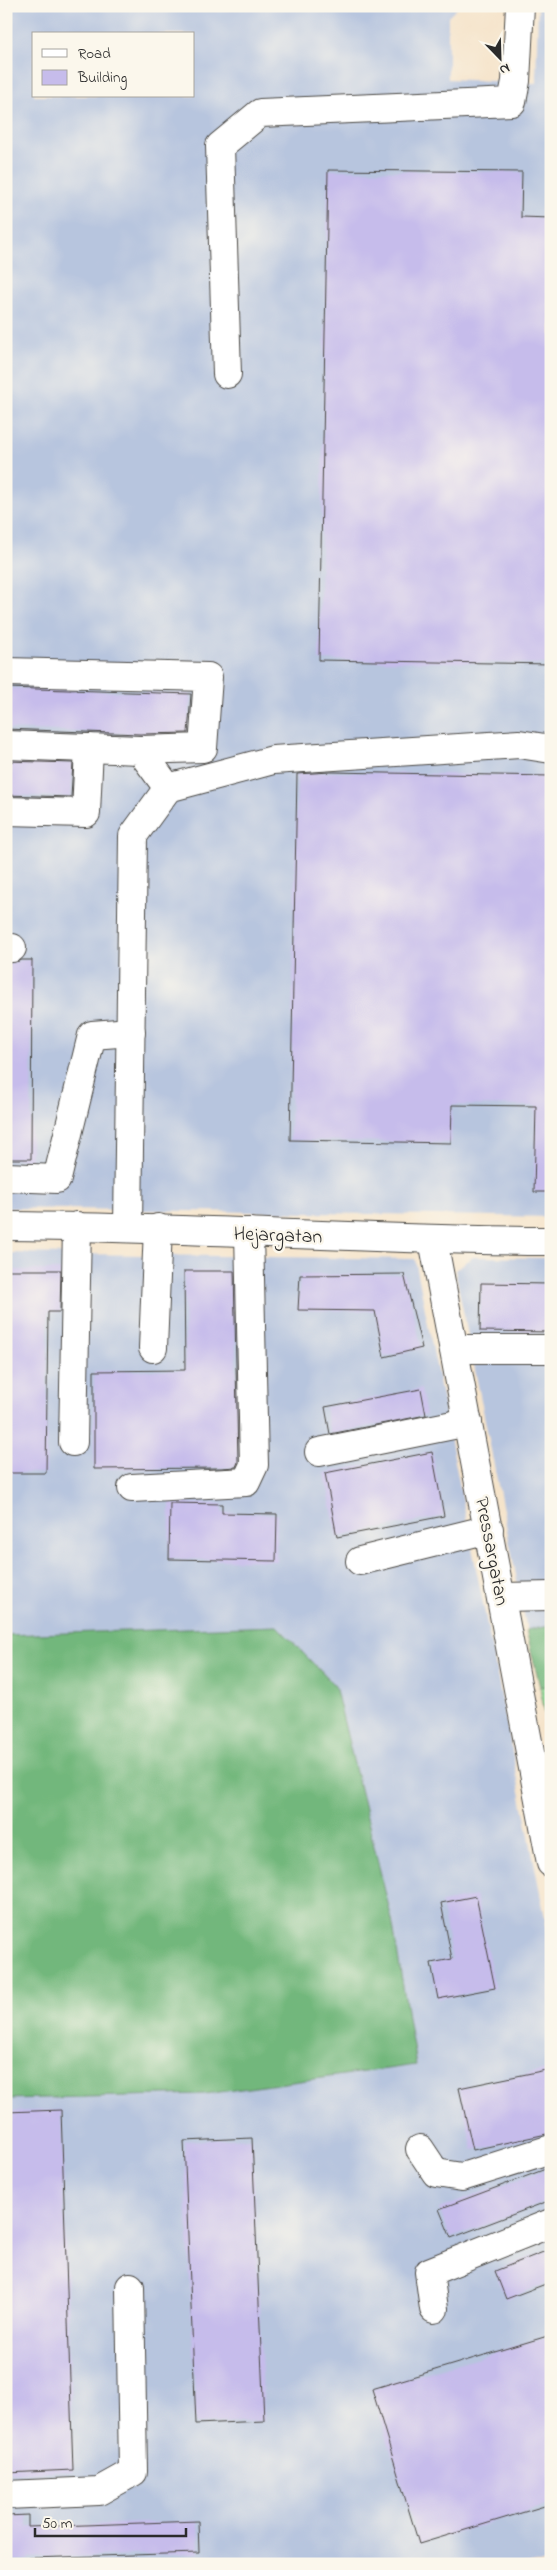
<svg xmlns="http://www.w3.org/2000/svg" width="557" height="2570" font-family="'Indie Flower',sans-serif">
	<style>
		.industrial { fill: #b7c5de; fill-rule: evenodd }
		.green { fill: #8dd692; stroke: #5c805e }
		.forest { fill: #72b77c; stroke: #4e7154 }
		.building { fill: #c6bceb }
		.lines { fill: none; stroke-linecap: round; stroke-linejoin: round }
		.minor-casing { stroke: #494743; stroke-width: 30 }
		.minor { stroke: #fff; stroke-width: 28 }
		.labels { text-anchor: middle; stroke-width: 5; stroke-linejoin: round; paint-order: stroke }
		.street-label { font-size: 20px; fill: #2b2b2b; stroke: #fbf7ec }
	</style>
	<rect width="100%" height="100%" fill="#fbf7ec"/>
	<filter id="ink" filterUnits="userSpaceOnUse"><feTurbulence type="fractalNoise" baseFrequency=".02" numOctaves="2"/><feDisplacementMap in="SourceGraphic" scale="10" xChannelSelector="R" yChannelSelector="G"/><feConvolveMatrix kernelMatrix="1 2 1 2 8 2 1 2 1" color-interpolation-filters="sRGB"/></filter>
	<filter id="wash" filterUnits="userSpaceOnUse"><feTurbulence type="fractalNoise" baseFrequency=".0096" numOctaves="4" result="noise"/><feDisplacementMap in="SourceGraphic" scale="20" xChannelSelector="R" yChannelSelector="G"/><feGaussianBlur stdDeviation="1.12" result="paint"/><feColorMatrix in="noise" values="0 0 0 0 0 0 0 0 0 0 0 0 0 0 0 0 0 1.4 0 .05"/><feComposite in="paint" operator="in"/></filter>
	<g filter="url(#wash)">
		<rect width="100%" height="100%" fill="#f5e3c9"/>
		<!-- industrial -->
		<g class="industrial">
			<path d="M6,6H459L448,17V79L536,83L538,6H551V1217L6,1208ZM34,34H194V96H34Z"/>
			<path d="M6,1253L415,1259L551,1948V2564H6V2097L205,2094L416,2065L392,1920L335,1686L277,1626L6,1635Z"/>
			<path d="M473,1257L551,1258V1626L527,1630L455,1270Z"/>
		</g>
		<!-- green -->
		<path class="green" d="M551,1685V1748L540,1687Z"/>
		<!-- forest -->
		<g class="forest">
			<path d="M277,1626L335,1686L392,1920L416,2065L205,2094L6,2099V1635Z"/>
			<path d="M551,1626V1685L540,1687L526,1630Z"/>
		</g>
		<g id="blocks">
			<!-- building -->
			<g class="building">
				<path d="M328,170L522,172L521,217L551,218V664L319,660Z"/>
				<path d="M6,688L191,694L188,733L140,734L6,729Z"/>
				<path d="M6,761L73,763L71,797L6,795Z"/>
				<path d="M331,772L551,776V1192H534L536,1106L452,1105L451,1143L290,1140L297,774Z"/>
				<path d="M22,960H32L31,1159H6V964Z"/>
				<path d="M6,1270H61L60,1312H48L46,1473H6Z"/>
				<path d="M184,1271H234L238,1462L236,1467L221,1468L94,1469V1371L185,1370Z"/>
				<path d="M404,1274L422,1348L384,1357L375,1311L298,1310L300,1275Z"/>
				<path d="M481,1283L551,1284V1332L480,1331Z"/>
				<path d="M421,1389L426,1415L330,1434L325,1407Z"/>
				<path d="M432,1452L444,1516L337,1537L325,1473Z"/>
				<path d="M170,1503L222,1504V1513L277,1514L276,1561L169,1559Z"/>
				<path d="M476,1896L495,1988L438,1999L431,1963L452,1959L441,1903Z"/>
				<path d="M546,2070L551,2090V2133L473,2150L459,2088Z"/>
				<path d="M61,2110L73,2470L6,2473V2112Z"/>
				<path d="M252,2138L264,2421L196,2424L184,2141Z"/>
				<path d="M551,2167V2200L451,2238L439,2209Z"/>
				<path d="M551,2249V2282L506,2299L495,2271Z"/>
				<path d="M551,2335V2504L419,2544L372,2389Z"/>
				<path d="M28,2515V2527L198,2521L199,2553L29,2558V2560L6,2561V2516Z"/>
			</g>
		</g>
	</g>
	<g filter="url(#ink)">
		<use href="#blocks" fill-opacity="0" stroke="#494743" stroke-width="1"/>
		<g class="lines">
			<!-- minor casing -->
			<g class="minor-casing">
				<g id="minor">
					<path d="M227,374L220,146L260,113L512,102L516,81L520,6"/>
					<path d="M6,672L208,677L203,748L140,750"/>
					<path d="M6,745L140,750L168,788"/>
					<path d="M6,811L86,813L89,748"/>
					<path d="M6,948H12"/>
					<path d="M6,1177L57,1179L92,1035L131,1032"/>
					<path d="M6,1226C188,1227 369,1240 551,1241"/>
					<path d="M128,1227L133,836L168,788L273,760L519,744L551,749"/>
					<path d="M433,1240L551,1863"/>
					<path d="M153,1348L158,1228"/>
					<path d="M454,1349H551"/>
					<path d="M73,1442L77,1226"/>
					<path d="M319,1452L468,1422"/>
					<path d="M132,1488L246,1482L254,1465L249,1232"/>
					<path d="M360,1561L489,1529"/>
					<path d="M501,1597L551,1596"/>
					<path d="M420,2149L436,2173L462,2177L551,2149"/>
					<path d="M434,2309L429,2272L551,2223"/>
					<path d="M6,2495L99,2491L133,2472L130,2287"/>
				</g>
			</g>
			<!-- minor -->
			<use href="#minor" class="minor"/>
		</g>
	</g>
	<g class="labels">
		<!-- street labels -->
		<g class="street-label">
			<text transform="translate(278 1234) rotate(2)" y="7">Hejargatan</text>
			<text transform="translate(493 1551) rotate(79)" y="7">Pressargatan</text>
		</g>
	</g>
	<!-- margin -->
	<rect width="557" height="2570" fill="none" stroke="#fbf7ec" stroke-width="25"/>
	<!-- legend -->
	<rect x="32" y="32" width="162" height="65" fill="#fbf7ec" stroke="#a8a59f"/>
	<rect x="42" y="49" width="25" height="8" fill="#ffffff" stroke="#a8a59f"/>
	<text x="78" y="58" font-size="15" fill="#2b2b2b">Road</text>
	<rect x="42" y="70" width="25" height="15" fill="#c6bceb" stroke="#a8a59f"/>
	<text x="78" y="82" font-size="15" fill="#2b2b2b">Building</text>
	<!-- north arrow -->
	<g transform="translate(500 58) rotate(157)" stroke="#fbf7ec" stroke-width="4" paint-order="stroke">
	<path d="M0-4L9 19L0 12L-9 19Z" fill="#2b2b2b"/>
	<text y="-8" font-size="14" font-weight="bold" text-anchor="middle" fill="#2b2b2b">N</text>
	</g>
	<!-- scale -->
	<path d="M35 2528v8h151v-8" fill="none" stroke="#2b2b2b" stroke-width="2.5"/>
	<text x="42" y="2528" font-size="15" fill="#2b2b2b" stroke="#fbf7ec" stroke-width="4" paint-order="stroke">50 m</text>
</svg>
